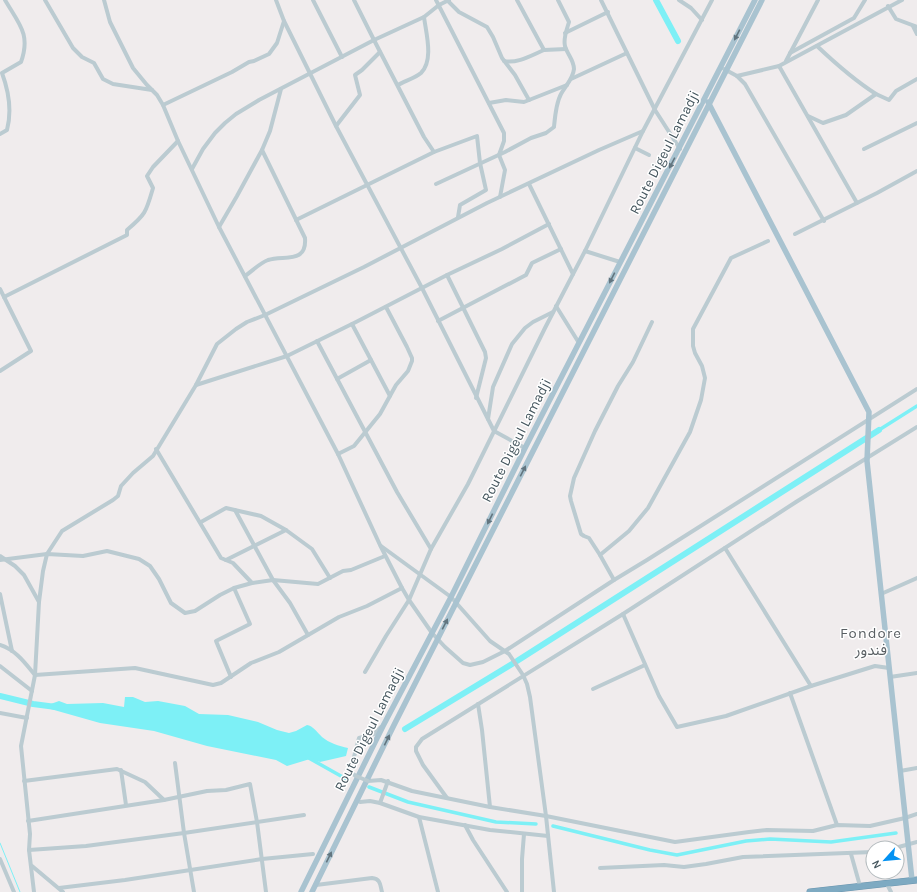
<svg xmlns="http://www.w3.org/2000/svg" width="917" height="892" font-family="Karla,'Noto Sans Arabic',sans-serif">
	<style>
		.water { fill: #7df0f6 }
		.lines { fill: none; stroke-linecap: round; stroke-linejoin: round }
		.stream { stroke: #7df0f6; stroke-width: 1 }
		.canal { stroke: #7df0f6; stroke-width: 3.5 }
		.river { stroke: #7df0f6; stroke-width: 6 }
		.highway-casing { stroke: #6a95ae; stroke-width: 7 }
		.minor { stroke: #bbcbd1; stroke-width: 4 }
		.major { stroke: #a9c3d0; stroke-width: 5.5 }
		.highway { stroke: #7eaac2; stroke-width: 6 }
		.minor-bridge { stroke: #bbcbd1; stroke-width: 4 }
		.oneway { fill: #62757f }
		.labels { text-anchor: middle; stroke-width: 3; stroke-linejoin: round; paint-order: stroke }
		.street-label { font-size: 14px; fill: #43545c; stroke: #fff }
		.neighbourhood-label { font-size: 15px; letter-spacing: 1px; fill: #595f63; stroke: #fff }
	</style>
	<rect width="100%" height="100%" fill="#f0eced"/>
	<!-- water -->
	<path class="water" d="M125,697H133L145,702L158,701L185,706L199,714L228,715L258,722L277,730L289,733L296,731L307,725C313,726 317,732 322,737C329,743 339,746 348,748L346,756L320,762L310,759L287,766L276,760L207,746L154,731L100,723L47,708L48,705L59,701L67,704L103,703L124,707Z"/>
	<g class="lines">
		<!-- stream -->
		<path class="stream" d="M0,843L20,892"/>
		<!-- canal -->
		<g class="canal">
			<path d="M879,430L917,406"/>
			<path d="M307,757L348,780"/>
			<path d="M369,787L408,802L496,822L536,824"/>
			<path d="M553,826L650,850L677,855L746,841L770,839L831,842L896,833"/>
		</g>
		<!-- river -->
		<g class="river">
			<path d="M656,0L678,41"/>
			<path d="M0,696L33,704L56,707"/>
			<path d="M405,729L517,661L879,430"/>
		</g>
		<!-- highway casing -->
		<g class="highway-casing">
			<path id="highway" d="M810,892L917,880"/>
		</g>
		<!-- minor -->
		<g class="minor">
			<path d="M45,0L73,48L82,57L94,63L103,79L113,84L152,90"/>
			<path d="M104,0L110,22L133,68L147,85L157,95L163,105L178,141L219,227L338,454L380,545L402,588L409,600L432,633L445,647L463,663L470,665L483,662L505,651L614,580L647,560L917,389"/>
			<path d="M276,0L284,21L336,126L422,288L494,431L525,448"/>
			<path d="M313,0L342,57"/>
			<path d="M354,0L374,40L424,137L434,152L477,136L480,163L486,190L460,205L458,217"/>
			<path d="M436,0L504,133V141L499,155L505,170L500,197"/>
			<path d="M517,0L544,50L566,49"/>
			<path d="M601,0L655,110L680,149"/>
			<path d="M679,0L691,8L702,20"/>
			<path d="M448,1L459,12L487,27L493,37L502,58L515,75L529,100"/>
			<path d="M888,6L896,19L917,27"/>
			<path d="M913,26L917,34"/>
			<path d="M565,33L608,12"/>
			<path d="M817,46C836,64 854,80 876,94"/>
			<path d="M790,53L854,18L865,0"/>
			<path d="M504,61C517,64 532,55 544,50"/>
			<path d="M786,61L818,0"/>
			<path d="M779,66L857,203"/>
			<path d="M724,69L737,76L745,84L824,221"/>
			<path d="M737,76L779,66L902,0"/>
			<path d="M571,79L627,53"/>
			<path d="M398,85C405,81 415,78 421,73C434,60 426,33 424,17"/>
			<path d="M489,103L506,100L524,102L567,85"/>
			<path d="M163,105L232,72L249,62L254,61L269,54L277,43L284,21"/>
			<path d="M808,116L823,123L846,115L876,94L889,100L896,91L917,79"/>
			<path d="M336,126L360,95L355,75L362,70L380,52"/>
			<path d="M0,134L7,130C12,111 9,92 2,73L21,62C31,34 19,24 5,0"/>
			<path d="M635,148L649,155"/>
			<path d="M864,149L917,123"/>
			<path d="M192,169L203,149L215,133L225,123L236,114L259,100L374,40L424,17L439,5L449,0"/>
			<path d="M436,184L505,152L531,138L546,133L554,127C555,116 556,103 561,94C566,85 573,79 574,69C574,60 567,54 565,46C563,38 567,29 569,22L558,0"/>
			<path d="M529,184L573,274"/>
			<path d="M296,220L434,152"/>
			<path d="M219,227L237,196L262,150L270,131L281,89"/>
			<path d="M795,234L877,193L917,171"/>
			<path d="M585,251L620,262"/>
			<path d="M447,275L485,352L486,358L476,398"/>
			<path d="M245,276C252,271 260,263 268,260C284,255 307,264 305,238L262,150"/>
			<path d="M0,289L31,351L0,371"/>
			<path d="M4,297L127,235V230C146,214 146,212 153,188L147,176L153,167L178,141"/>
			<path d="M556,306L579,343"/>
			<path d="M438,321L526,275L532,263L561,249"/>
			<path d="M352,324L390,396"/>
			<path d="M317,341L397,492L431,549"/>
			<path d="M337,379L371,360"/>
			<path d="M196,385L287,356L356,322L447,275L502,249L549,224"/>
			<path d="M488,419L493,387L512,344L525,328L533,322L553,312"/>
			<path d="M156,449L221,558L233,563L252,583"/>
			<path d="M338,454L354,446L380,414L396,385L408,371L412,361V358L407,347L386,307"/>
			<path d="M235,510L273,580L290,603L308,635"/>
			<path d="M201,522L226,508L261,516L286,530L312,549L330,578"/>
			<path d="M381,546L451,597L490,641L509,654L523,675L527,684L530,697L546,816L554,892"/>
			<path d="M725,548L811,686"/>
			<path d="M600,555L589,538L584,536L581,534L571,501L570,496L574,478L595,431L618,386L633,362L652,322"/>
			<path d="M0,556L15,566L24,575L39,602"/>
			<path d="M0,560L47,554L83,556L107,551L139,559L150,566L159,579L171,603L185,613L195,611L220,595L234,588L252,583L273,580L318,584L343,571L351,570L385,556"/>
			<path d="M226,560L286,530"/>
			<path d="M614,580L600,555L629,531L648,508L690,432L701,400L705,378L702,366L695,353L693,346V329L731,258L768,241"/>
			<path d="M0,594L12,651"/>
			<path d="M881,594L917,578"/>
			<path d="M623,614L659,696L677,727L726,716L811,686L875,666L889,668"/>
			<path d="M0,645C16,650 25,663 35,675L135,668L213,685L221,683L251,663L279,652L339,617L367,606L402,588"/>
			<path d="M0,666L32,691"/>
			<path d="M365,672L386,636L409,600L431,549L468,484L545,328L585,251L643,131L712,0"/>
			<path d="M231,677L216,641L250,624L234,588"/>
			<path d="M890,677L917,673"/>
			<path d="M593,689L645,665"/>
			<path d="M790,693L837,825"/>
			<path d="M478,704L482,730L490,807"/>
			<path d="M0,713L27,718"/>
			<path d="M175,763L184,833L194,892"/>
			<path d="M121,770L126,805"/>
			<path d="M900,771L917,768"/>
			<path d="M356,776L350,772L359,738L374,734L381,727"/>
			<path d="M24,781L117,769L145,782L164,800"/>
			<path d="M368,781L381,780L412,791L490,807L546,816L675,842L749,832L767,830L813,831L837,825L870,826L905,818L917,814"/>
			<path d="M447,798L423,765L416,751V747L422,739L623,614L796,502L917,427"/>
			<path d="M360,802L370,801L380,803L419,817L490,830L548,836"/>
			<path d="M380,803L388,781"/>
			<path d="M419,817L438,892"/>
			<path d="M28,821L164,800L207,791L226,790L250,784L257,822L266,892"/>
			<path d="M465,825L473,840L507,892"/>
			<path d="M895,848L917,842"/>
			<path d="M29,850L86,846L184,833L304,815"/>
			<path d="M851,854L860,886"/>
			<path d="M0,859L14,892"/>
			<path d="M32,866L63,892"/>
			<path d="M600,868L664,865L684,867L706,864L743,857L873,852"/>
			<path d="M887,884L891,892"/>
			<path d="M316,885L372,878C381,879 380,885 382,892"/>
			<path d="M59,888L125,880L262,859L313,854"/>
			<path d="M34,892L29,850L30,834L21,746L35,675L39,602L43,571L47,554L62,531L113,500L118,496L121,486L133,473L153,456L196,385L217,344L236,329L247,322L265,315L364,267L487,203L599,150L643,131"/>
			<path d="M522,892V859L524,834"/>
		</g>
		<!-- major -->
		<g class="major">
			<path d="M708,102L869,412L867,461L912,880"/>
			<path d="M301,892L383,726L451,597L525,448L755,0"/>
			<path d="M312,892L394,725L762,0"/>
		</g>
		<!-- highway -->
		<use href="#highway" class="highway"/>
		<!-- minor-bridge -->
		<path class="minor-bridge" d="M356,776L368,781"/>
	</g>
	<!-- one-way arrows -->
	<defs><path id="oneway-solid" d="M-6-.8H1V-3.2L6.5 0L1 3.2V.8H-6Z"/></defs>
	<g class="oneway">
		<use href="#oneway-solid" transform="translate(737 35) rotate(117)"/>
		<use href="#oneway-solid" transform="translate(672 163) rotate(118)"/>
		<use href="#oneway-solid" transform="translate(612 278) rotate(117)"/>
		<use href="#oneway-solid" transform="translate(523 471) rotate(-63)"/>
		<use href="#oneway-solid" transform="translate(490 519) rotate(116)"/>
		<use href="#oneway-solid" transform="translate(445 624) rotate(-63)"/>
		<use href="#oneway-solid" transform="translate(387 740) rotate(-64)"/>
		<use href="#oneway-solid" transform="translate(329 857) rotate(-64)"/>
	</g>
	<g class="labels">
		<!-- street labels -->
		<g class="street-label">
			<text transform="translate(664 152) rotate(-63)" y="5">Route Digeul Lamadji</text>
			<text transform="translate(516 440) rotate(-63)" y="5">Route Digeul Lamadji</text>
			<text transform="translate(369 729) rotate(-63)" y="5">Route Digeul Lamadji</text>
		</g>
		<!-- neighbourhood labels -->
		<g class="neighbourhood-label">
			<text x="871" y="638">Fondore<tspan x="871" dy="17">فندور</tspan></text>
		</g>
	</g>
	<!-- north arrow -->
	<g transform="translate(885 860) rotate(243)"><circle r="19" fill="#ffffff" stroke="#b4bbbe"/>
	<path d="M0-3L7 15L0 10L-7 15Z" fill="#0492f2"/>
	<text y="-6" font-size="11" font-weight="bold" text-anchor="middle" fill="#43545c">N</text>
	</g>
</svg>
